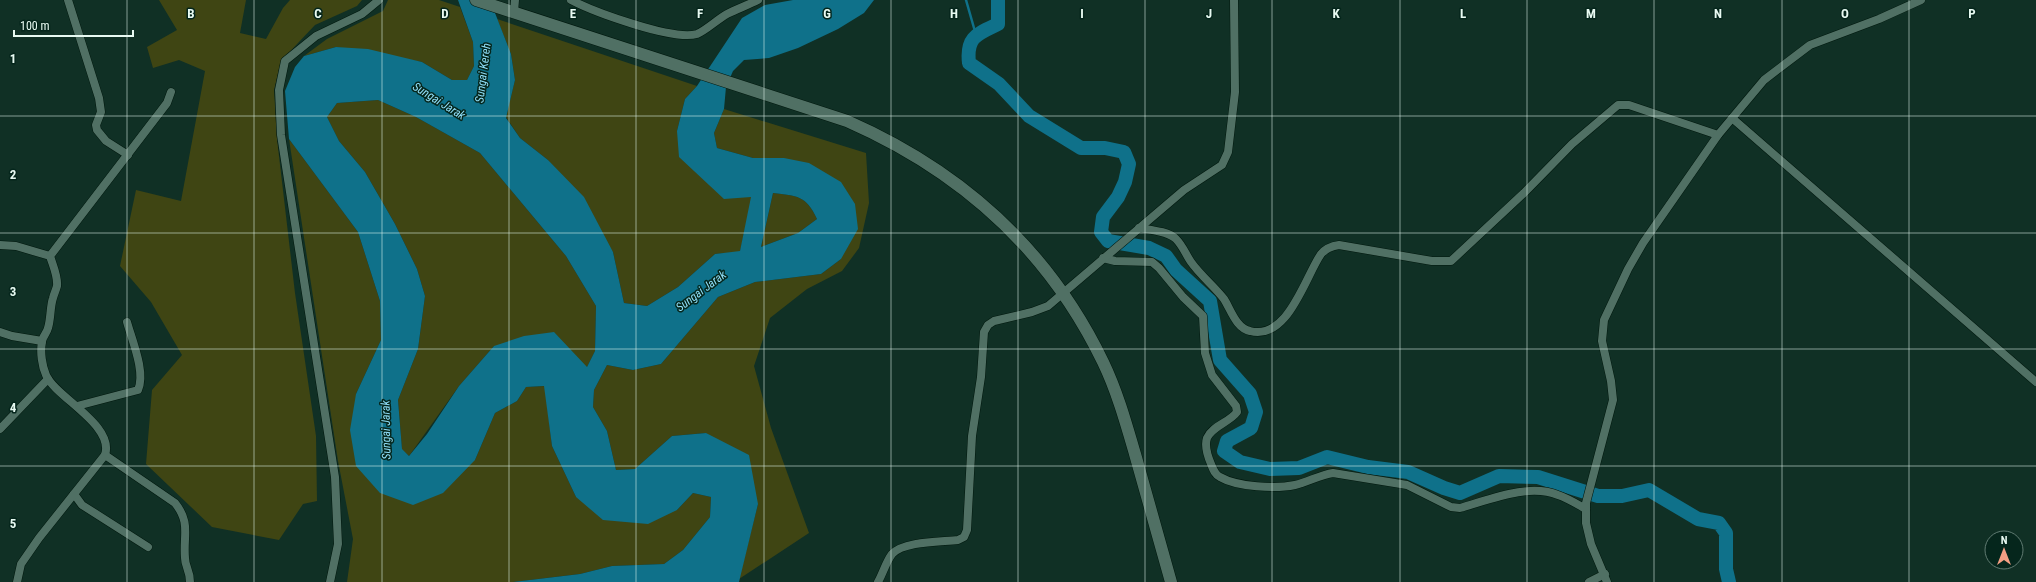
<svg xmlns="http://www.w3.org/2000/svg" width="2036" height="582" font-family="'Roboto Condensed',sans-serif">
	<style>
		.green { fill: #3f4513 }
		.water { fill: #0f718a; fill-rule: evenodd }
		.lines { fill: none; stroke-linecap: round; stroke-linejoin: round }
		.stream { stroke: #0f718a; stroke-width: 2.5 }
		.river { stroke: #0f718a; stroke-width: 14 }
		.street-casing { stroke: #00180e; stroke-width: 9 }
		.secondary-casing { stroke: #00180e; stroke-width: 13 }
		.street { stroke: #507064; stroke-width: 8 }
		.secondary { stroke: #507064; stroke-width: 12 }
		.grid { fill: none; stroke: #e8faf2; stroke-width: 1; stroke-opacity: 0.55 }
		.labels { text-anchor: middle; stroke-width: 3; stroke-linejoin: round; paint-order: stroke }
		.water-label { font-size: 12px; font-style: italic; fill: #90dff9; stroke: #05261c }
		.grid-label { font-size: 13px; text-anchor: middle; font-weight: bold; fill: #e8faf2; stroke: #05261c; stroke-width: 3; stroke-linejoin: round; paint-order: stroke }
	</style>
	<rect width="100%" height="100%" fill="#103025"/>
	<!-- green -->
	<g class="green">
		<path d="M159,0H246L240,33L266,39L283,8L290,0H362L357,6L315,25L281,61L274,90L277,139L295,293L316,436L317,501L303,504L279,540L212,527L146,464L152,390L182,355L151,302L120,266L136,190L181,201L205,71L179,60L153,68L147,47L177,30Z"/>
		<path d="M388,0H439L460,7L473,42L474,66L467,80H452L422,62L336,47L304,56L327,39L383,11Z"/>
		<path d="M497,19L697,86L685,99L677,131L752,197L740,252L715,254L678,287L647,306L624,303L613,252L548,160L520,138L506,117L515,80L511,54Z"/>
		<path d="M378,100L416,117L480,153L566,256L596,306L595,351L587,367L494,346L459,386L409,456L402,450L398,400L418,349L425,296L417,269L395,224L365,172L339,141L327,117L337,103Z"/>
		<path d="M724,109L866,153L869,203L859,248L842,271L807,289L770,318L754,366L771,428L809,533L739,579L758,504L706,433L672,436L635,469L616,470L607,431L593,407L594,390L607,365L633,370L661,364L718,297L755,282L821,274L841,259L784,158H753L717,148L714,133Z"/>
		<path d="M289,139L358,232L380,301L381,340L356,394V466L475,460L495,413L517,401L526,387L545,386L552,446L576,497L677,510L693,493L711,497L710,517L683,550L664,564L612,566L580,574L513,582H347L353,539L338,461Z"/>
		<path d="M773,193C797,196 806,195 817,219L798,233L761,247Z"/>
	</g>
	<!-- water -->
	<path class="water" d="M458,0H490L511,54L515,80L506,118L520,138L548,160L584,197L613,252L624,303L647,306L678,287L715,254L740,251L751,197L724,199L679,157L677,131L685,99L697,86L742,18L765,5L793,0H874L864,13L838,29L798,48L769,58L744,60L733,71L726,87L724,109L714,133L717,148L753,158H784L809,163L841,182L855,204L858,229L841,259L821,274L755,282L718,297L661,364L633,370L607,365L594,390L593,407L607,431L616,470L635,469L672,436L706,433L749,455L758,504L739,582H513L580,574L612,566L664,564L683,550L710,517L711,497L693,493L677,510L648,524L603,520L576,497L552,446L544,386L526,387L517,401L495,413L475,460L443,493L413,505L380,493L356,466L350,430L356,394L381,340L380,301L358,232L289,139L285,91L295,67L304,56L336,47L368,49L422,62L452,80H467L474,66L473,42ZM378,100L416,117L480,153L566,256L596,306L595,351L587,367L554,332L524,336L494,346L459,386L427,434L409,456L402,449L398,400L418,349L425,296L417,269L395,224L365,172L339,141L327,117L337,103ZM773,193C797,196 806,195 817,219L798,233L761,247Z"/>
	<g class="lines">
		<!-- stream -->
		<path class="stream" d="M966,0L976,35"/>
		<!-- river -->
		<path class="river" d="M998,0V24C977,34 966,37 969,63L999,84L1029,116L1081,148H1105L1124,152L1129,164L1125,182L1118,197L1103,217L1101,232L1108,241L1149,248L1166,256L1176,270L1210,301L1220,360L1250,394L1256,412L1251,428L1227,441L1224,451L1240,462L1270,469L1299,468L1327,457L1368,467L1408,472L1444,488L1460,493L1499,476L1538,477L1598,496H1622L1649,490L1698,519L1719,523L1726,533V569L1729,582"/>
		<!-- street casing -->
		<g class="street-casing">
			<g id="street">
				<path d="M68,0L99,98L101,112L96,125L97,130L106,141L128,155"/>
				<path d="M571,0C594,12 673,41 697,34C705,31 718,19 727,14C737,9 748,5 758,0"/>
				<path d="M514,12L515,0"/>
				<path d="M1732,118L2036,382"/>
				<path d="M1139,228C1150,230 1168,231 1176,239C1183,246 1186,255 1191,262C1201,276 1214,286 1224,299C1231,310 1236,328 1250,331C1288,341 1305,277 1321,254C1326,248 1332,246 1339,245L1432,261H1451L1524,193L1572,144L1618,105H1629L1718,135"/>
				<path d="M0,245L16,246L50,256"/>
				<path d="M1103,258L1115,261L1152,262L1159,268L1183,297L1203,316L1205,353L1212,375L1236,406L1237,412C1230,422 1212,426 1207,438C1204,447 1208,457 1211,464C1213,469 1215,475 1220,477C1237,487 1276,489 1295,485C1308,482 1320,475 1333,473L1407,485L1451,507L1460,508C1489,500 1528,483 1558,495C1567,498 1577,504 1586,509"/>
				<path d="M0,332L12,336L42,341"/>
				<path d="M77,406L138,390C146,373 132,340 127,322"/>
				<path d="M0,429L48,379"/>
				<path d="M105,455L175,503C191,523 183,535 185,558C185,567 190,570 190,582"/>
				<path d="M74,494L82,505L148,547"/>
				<path d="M17,582L21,564L39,538L105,455C115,425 55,397 46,375C42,366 40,352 42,342C42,337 47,333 48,328C51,318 50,307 53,298C54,294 56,290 57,286C58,276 53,266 50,256L167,103L171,92"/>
				<path d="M330,582L338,544L335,477L281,135L279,90L285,61L316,36L362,14L379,0"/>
				<path d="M878,582C883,573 886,562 892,554C904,541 941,542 958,540L964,537L967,530L972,436L981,377L984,332L988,325L994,321L1032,312L1048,306L1184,190L1222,165L1228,152L1235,92L1234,0"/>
				<path d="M1589,582L1605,574"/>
				<path d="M1607,582L1591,544L1586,523V503L1613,400L1611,381L1602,341L1604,320L1628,269L1643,243L1718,135L1764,80L1810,45L1879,19L1921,0"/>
			</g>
		</g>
		<!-- secondary casing -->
		<g class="secondary-casing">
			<path id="secondary" d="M476,0L847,121C961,171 1049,250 1103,362C1117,391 1126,423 1135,454C1147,496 1159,539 1171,582"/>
		</g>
		<!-- street -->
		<use href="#street" class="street"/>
		<!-- secondary -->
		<use href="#secondary" class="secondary"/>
	</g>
	<!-- grid -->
	<path class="grid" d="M127,0V582M254,0V582M382,0V582M509,0V582M636,0V582M764,0V582M891,0V582M1018,0V582M1145,0V582M1272,0V582M1400,0V582M1527,0V582M1654,0V582M1782,0V582M1909,0V582M0,116H2036M0,233H2036M0,349H2036M0,466H2036"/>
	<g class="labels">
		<!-- water labels -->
		<g class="water-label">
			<text transform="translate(483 73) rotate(-83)" y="4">Sungai Kereh</text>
			<text transform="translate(439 101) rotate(32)" y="4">Sungai Jarak</text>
			<text transform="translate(701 291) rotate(-37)" y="4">Sungai Jarak</text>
			<text transform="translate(386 430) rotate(-91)" y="4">Sungai Jarak</text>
		</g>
	</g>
	<g class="grid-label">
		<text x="191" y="18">B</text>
		<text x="318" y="18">C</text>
		<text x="445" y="18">D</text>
		<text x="573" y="18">E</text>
		<text x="700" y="18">F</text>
		<text x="827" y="18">G</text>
		<text x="954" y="18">H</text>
		<text x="1082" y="18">I</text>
		<text x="1209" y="18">J</text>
		<text x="1336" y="18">K</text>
		<text x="1463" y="18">L</text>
		<text x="1591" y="18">M</text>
		<text x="1718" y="18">N</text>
		<text x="1845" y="18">O</text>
		<text x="1972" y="18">P</text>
		<text x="13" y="63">1</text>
		<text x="13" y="179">2</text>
		<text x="13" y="296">3</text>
		<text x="13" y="412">4</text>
		<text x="13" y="528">5</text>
	</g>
	<!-- north arrow -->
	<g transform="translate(2004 550)"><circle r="19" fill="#05261c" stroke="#607b72"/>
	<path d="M0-3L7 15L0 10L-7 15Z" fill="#f39f84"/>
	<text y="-6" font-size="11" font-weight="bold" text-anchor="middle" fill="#e8faf2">N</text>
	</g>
	<!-- scale -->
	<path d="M14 30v6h119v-6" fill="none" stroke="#e8faf2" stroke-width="2"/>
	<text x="20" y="30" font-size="12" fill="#e8faf2" stroke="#05261c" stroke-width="3" paint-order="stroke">100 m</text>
</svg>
